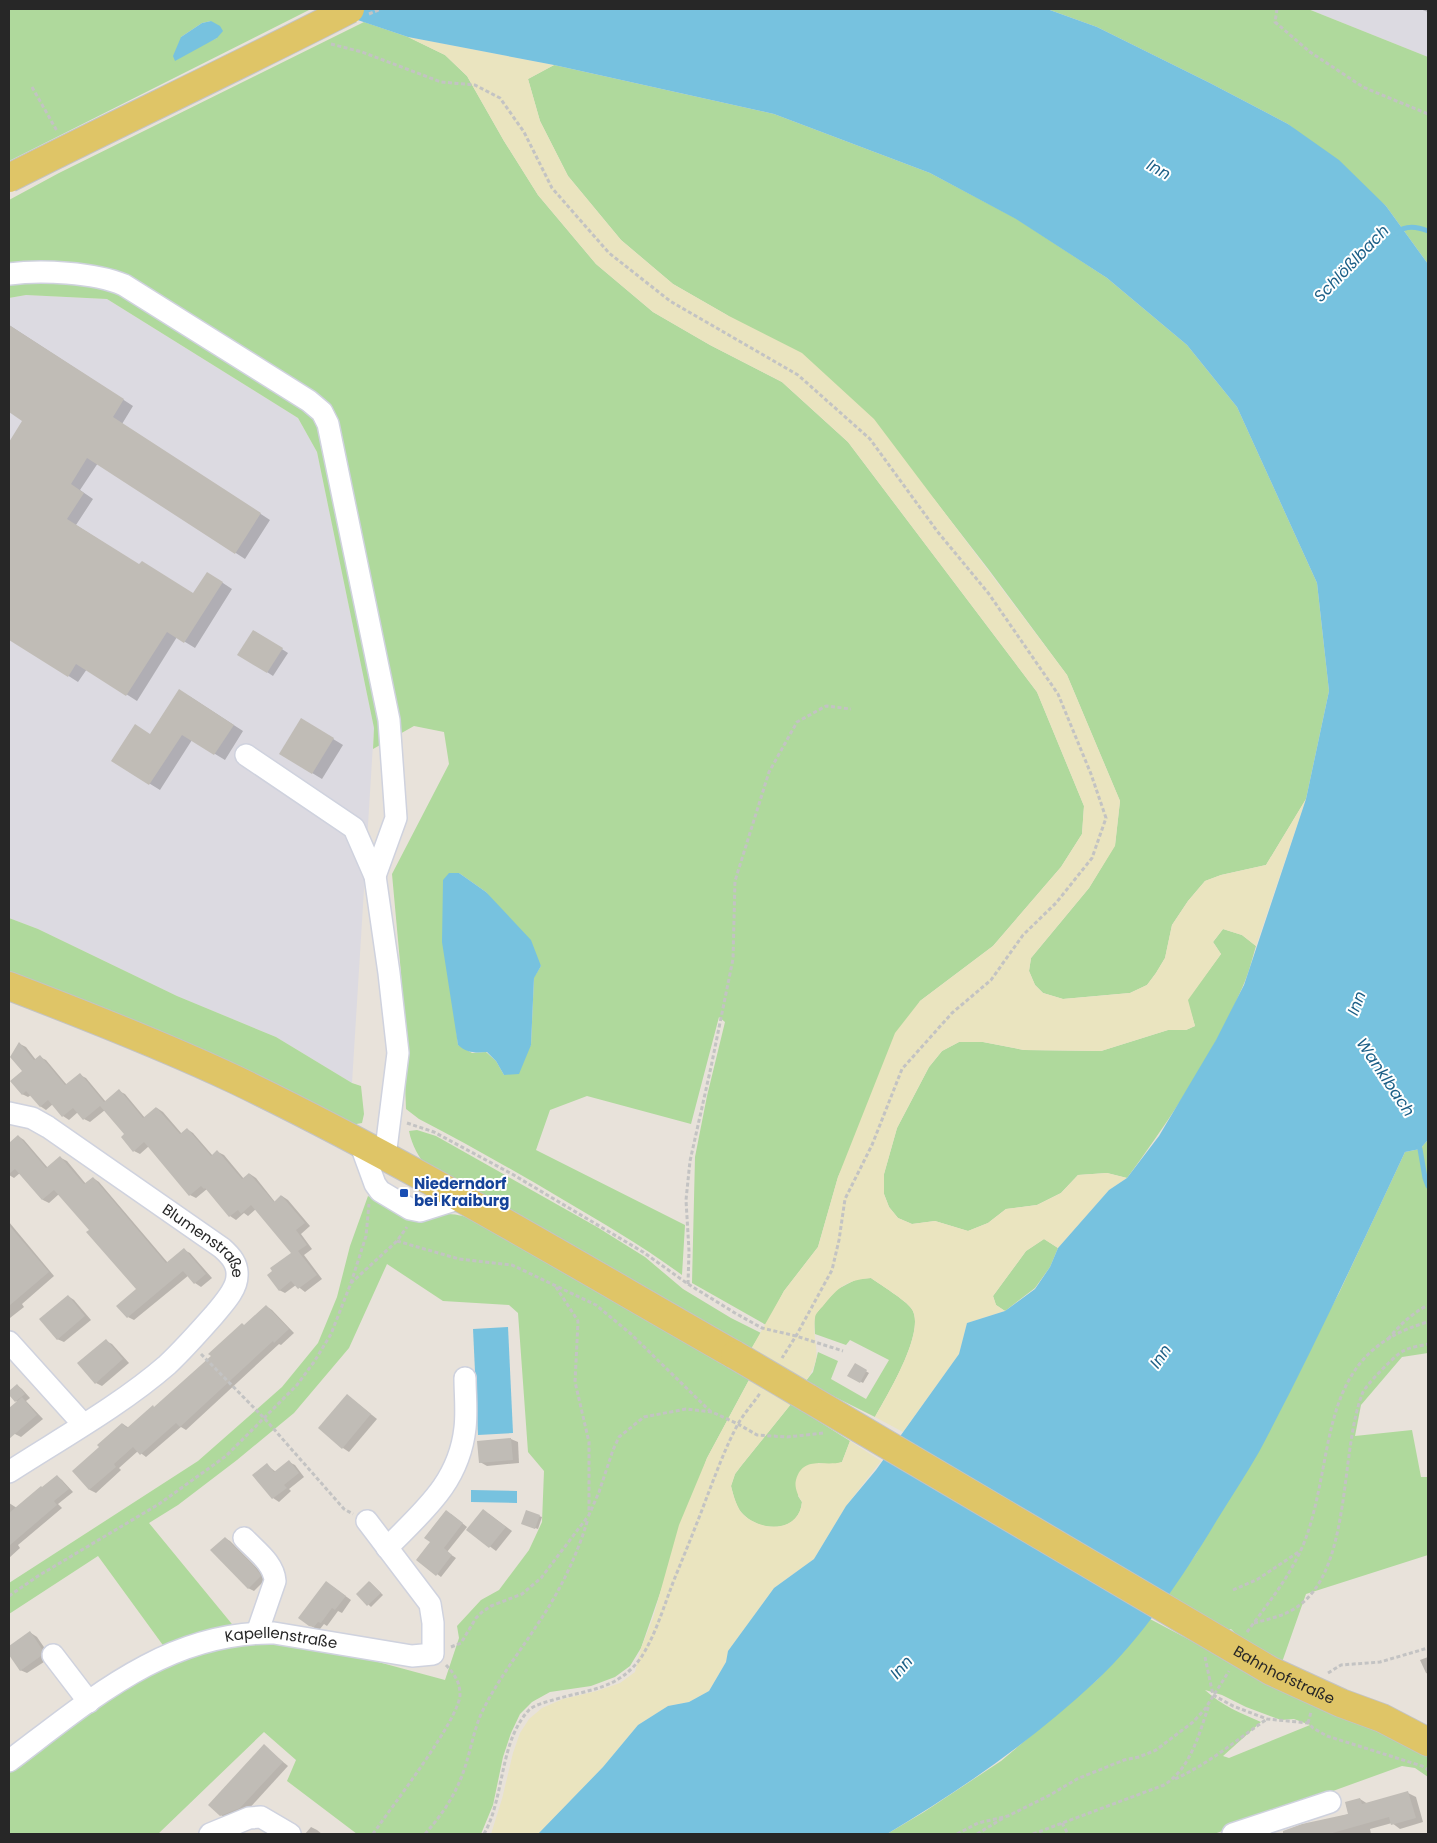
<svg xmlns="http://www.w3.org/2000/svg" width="1437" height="1843" font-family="Poppins,sans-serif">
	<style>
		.industrial { fill: #dcdae1 }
		.green { fill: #afd99c; fill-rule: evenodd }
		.sand { fill: #eae4bf }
		.water { fill: #77c2df }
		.shadow { fill: #0003 }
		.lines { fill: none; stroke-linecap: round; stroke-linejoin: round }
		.stream { stroke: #77c2df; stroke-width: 5 }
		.building { fill: #c0bcb6 }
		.minor-casing { stroke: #cfd2de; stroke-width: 24 }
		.major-casing { stroke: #c3c3c3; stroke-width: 30 }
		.path { stroke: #c3c3c3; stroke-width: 3; stroke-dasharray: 4 2.5; stroke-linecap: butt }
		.minor { stroke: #fff; stroke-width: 21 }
		.major { stroke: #dfc567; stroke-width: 28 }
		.major-bridge-casing { stroke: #c3c3c3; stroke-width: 30; stroke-linecap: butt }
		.path-bridge { stroke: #c3c3c3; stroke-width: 3; stroke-dasharray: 4 2.5; stroke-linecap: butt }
		.major-bridge { stroke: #dfc567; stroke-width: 28 }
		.transit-dot { fill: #1a4fb4; stroke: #fff; stroke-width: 2 }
		.labels { text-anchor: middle; stroke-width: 4; stroke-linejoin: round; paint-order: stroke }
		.transit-label { font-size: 15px; font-weight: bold; fill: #164399; stroke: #fff; text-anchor: start }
		.street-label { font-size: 15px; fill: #272727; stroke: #fff }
		.water-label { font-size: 16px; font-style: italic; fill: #1c5f86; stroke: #fff }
	</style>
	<rect width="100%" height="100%" fill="#e8e2da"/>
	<!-- industrial -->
	<g class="industrial">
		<path d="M1308,9H1428V57Z"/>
		<path d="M26,295L107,299L298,418L317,452L374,728L352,1083L276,1037L177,996L38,929L9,918V298Z"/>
	</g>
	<!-- green -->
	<g class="green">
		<path d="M9,9H311L9,161ZM211,21L217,38L204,44L181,37L202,23Z"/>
		<path d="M1047,9H1308L1428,57V264L1386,206L1288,124L1210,83L1097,27Z"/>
		<path d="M364,22L408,37L445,55L467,76L504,141L538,195L596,264L653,312L710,345L782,382L848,442L1037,692L1084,806L1082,834L1061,867L993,946L920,1001L838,1177L818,1247L784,1291L766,1325L692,1283L695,1157L707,1096L725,1022L719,1017L691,1124L587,1096L550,1110L536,1150L685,1225L682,1275C644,1247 603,1223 562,1199C515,1171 467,1144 419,1119L406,1109L401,973L392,874L449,764L444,732L414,726L373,749L374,728L317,452L298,418L107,299L26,295L9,298V200L59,173ZM449,873H459L486,892L541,966L534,977L531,1045L504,1075L496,1061L486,1052L472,1053L458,1045L455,1019Z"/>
		<path d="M554,65L774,114L930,173L1017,219L1107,278L1187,345L1237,407L1317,583L1329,691L1306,799L1266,865L1221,875L1205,881L1188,901L1172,925L1165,958L1156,973L1147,985L1130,993L1063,999L1043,993L1035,985L1029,971L1031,958L1089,888L1115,845L1120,801L1067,675L989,570L934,499L727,315L673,284L621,240L568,176L540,121L528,79Z"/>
		<path d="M9,918L38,929L177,996L276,1037L352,1083L361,1086L364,1114L362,1123L351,1125L9,976Z"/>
		<path d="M1223,929L1242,935L1256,946C1252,959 1249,973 1243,986C1214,1053 1170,1120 1127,1178L1107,1173L1078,1175L1061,1193L1037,1205L1006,1209L988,1223L968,1231L935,1221L912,1224L898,1218L889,1207L884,1194V1174L897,1128L929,1067L942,1051L959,1042H983L1024,1050L1101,1051L1168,1030H1186L1195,1026L1187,1000L1221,954L1213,942Z"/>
		<path d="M1428,1111V1353L1402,1357L1361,1405L1355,1436L1412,1430L1421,1477H1428V1555L1306,1594L1281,1665L1249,1646L1231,1629L1221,1631L1166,1596L1196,1554L1339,1293L1405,1152L1420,1149L1427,1141Z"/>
		<path d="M417,1130L436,1136L597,1227L645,1257L683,1289L731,1318L761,1333L750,1351L428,1169C419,1157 412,1146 409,1131Z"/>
		<path d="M368,1196L416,1222C444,1211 453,1212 481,1222L749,1380L707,1458L641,1648L630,1666L615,1677L591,1686L550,1692L532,1702L520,1714L511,1733L503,1757L493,1805L481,1834H357L287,1781L296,1760L264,1732L158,1834H9V1768L59,1729L174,1657L247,1639L367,1659L445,1680L459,1638L457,1626L481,1600L499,1590L529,1550L542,1522L544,1471L528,1452L518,1313L509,1305L443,1301L387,1264L349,1348L294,1413L237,1460L178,1505L149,1523L236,1629L165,1648L98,1556L9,1614V1583L198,1461L282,1387L318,1343L337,1297L350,1246Z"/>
		<path d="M1044,1239L1058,1248L1050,1267L1035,1288L1005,1311L996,1305L993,1296L1026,1251Z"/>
		<path d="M871,1278C881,1285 905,1300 911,1308C928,1329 886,1397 875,1417L805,1382L813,1372L818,1352L838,1361L831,1379L866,1399L889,1360L850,1340L846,1345L815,1334L814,1316L836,1290L857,1279Z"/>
		<path d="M791,1404L850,1441L842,1462L833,1465L818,1463L798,1496L802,1502C799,1534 759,1533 741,1512C736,1506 733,1494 731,1486L735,1474L741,1466Z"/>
		<path d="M1150,1619L1220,1656L1428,1751V1777L1415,1768L1402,1766L1214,1834H887L924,1812L1001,1761L1097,1680ZM1205,1690L1222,1695L1246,1707L1281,1720L1294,1719L1310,1725L1229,1758L1223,1756L1261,1722C1241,1713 1222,1706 1205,1690Z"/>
	</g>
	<!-- sand -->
	<g class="sand">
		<path d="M408,37L554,65L528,79L540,121L568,176L621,240L673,284L727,315L802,353L874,419L1067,675L1120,801L1115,846L1089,888L1031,958L1029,971L1035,985L1043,993L1063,999L1130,993L1147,985L1156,973L1165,958L1172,925L1188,901L1205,881L1221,875L1266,865L1306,799L1256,946L1242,935L1223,929L1213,942L1221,954L1188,1000L1195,1026L1186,1030H1168L1101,1051L1024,1050L983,1042H959L942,1051L929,1067L897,1128L884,1174V1194L889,1207L898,1218L912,1224L935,1221L968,1231L988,1223L1006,1209L1037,1205L1061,1193L1078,1175L1107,1173L1127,1178L1109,1190L1058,1248L1044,1239L1026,1251L993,1296L996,1305L1005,1311L967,1323L959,1354L903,1432L875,1417C886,1397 928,1329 911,1308C905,1300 881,1285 871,1278C847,1280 838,1287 823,1306C820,1309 815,1314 815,1318C811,1346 826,1353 805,1382L750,1351L784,1291L818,1247L838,1177L895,1033L920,1001L993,946L1061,867L1082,834L1084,806L1037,692L848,442L782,382L710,345L653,312L596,264L538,195L504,141L467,76L445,55Z"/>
		<path d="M749,1380L791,1404L741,1466L735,1474L731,1486C733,1494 736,1505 741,1512C758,1532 799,1534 802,1502C798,1496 794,1487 796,1480C803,1455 824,1467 842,1462L850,1441L881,1461L846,1506L814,1559L774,1588L728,1651L726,1662L709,1691L689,1702L668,1706L638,1725L603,1767L538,1834H491L502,1799L513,1753L520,1733L529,1719L542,1708L563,1699L597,1691L620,1683L635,1672L641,1648L653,1618L679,1525L707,1458Z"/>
	</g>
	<!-- water -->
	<g class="water">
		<path d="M325,9H1047L1097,27L1210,83L1288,124L1339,160L1386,206L1428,264L1427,1141L1420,1149L1405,1152C1358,1253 1311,1354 1259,1452C1246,1475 1231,1497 1217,1520C1184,1575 1143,1637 1096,1681C1033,1740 961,1790 887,1834H538L603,1767L638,1725L668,1706L689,1702L709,1691L726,1662L728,1651L774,1588L814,1559L846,1506L876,1470L959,1354L967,1323L1005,1311L1035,1289L1050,1267L1058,1248L1109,1190L1127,1178L1159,1136L1216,1040L1244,985L1306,799L1329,691L1317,583L1237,407L1187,345L1107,278L1016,219L930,173L774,114L554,65L408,37Z"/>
		<path d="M211,21L220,26L223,31L217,38L175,61L173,56L181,37L202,23Z"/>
		<path d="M449,873H459L486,892L531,940L541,966L534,978L531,1045L519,1074L504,1075L496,1061L487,1052C475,1053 467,1053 458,1045L442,942L443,880Z"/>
		<path d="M508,1327L513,1433L478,1435L473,1329Z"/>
		<path d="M471,1490L517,1491V1503L471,1502Z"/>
	</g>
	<!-- shadow -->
	<g class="shadow">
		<path d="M1420,9H1428V12Z"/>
		<path d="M9,325L133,406L122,424L270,520L245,559L98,463L80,490L93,499L76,525L140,566L194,594L217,579L232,589L195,648L177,637L137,701L87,669L78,682L9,638V624L13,617L9,614V444L24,421L9,411Z"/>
		<path d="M254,631L288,653L273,676L267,672Z"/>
		<path d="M189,696L243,731L225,760L192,740L160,790L113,761L150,735Z"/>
		<path d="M302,720L343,745L322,779L281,754Z"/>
		<path d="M20,1044L26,1047L36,1060L40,1057L46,1060L67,1085L80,1075L86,1078L106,1102L119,1091L125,1094L145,1118L157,1108L163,1112L182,1134L187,1129L193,1133L213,1156L218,1152L224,1155L244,1179L250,1174L256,1178L275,1202L282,1196L288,1200L310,1226L301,1234L312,1249L304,1255L322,1279L305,1292L296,1285L285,1293L279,1290L293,1253L256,1209L248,1216L244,1213L236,1220L230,1216L207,1189L196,1198L190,1195L149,1146L140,1154L134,1151L126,1134L105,1110L90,1122L84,1119L78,1112L69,1120L63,1116L53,1104L46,1110L40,1106L31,1095L28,1097L22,1094L23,1071Z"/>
		<path d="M18,1136L24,1140L48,1168L61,1158L67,1161L86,1184L93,1178L99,1182L168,1263L184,1250L190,1253L212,1278L201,1287L195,1283L189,1275L134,1320L128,1317L138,1289L91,1230L59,1194L49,1203L43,1200L20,1173L14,1178L9,1175V1144Z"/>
		<path d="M9,1222L54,1276L22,1304L24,1307L10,1318L9,1317Z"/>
		<path d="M68,1296L74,1300L91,1320L64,1342L57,1339Z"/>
		<path d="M266,1306L272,1310L294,1333L281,1345L279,1344L186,1430L181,1427L146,1457L138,1451L119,1468L121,1470L96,1493L90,1490L74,1471L101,1447L123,1424L129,1428L155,1408Z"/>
		<path d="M106,1341L112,1344L129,1363L102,1386L96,1383Z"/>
		<path d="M855,1365L869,1373L863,1383L849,1375Z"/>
		<path d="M17,1385L22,1389L30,1398L26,1401L43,1419L21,1437L15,1434L9,1426V1410L17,1402L9,1392Z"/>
		<path d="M347,1395L377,1419L349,1452L343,1448Z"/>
		<path d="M511,1439L518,1442L519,1463L487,1466L480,1462L478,1442Z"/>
		<path d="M289,1462L295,1465L304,1477L289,1489L291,1491L279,1502L273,1498L253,1475L267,1465L276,1472Z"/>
		<path d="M57,1476L62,1480L73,1492L58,1504L62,1508L18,1545L20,1548L9,1558V1503L17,1508Z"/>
		<path d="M451,1514L467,1527L447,1552L456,1558L441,1577L437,1574Z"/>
		<path d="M489,1514L512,1531L496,1551L468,1530Z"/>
		<path d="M539,1516L542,1517L538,1529L526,1525Z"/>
		<path d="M225,1538L230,1541L259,1570L266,1579L254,1591L248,1588Z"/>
		<path d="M370,1582L383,1595L371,1607L357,1594Z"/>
		<path d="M332,1586L351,1600L342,1613L338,1611L327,1626L324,1624L320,1629H316L310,1625Z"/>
		<path d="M31,1633L37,1637L48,1653L47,1660L27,1673L20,1670L9,1652V1647Z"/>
		<path d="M1428,1657V1674L1426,1673L1420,1660Z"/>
		<path d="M264,1746L288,1766L247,1811L227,1819L221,1815Z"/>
		<path d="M1408,1793L1416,1797L1423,1822L1400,1829L1392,1823L1370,1829L1371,1834H1300L1299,1827L1349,1814L1360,1799L1368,1804Z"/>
		<path d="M311,1827L317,1830L322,1834H305Z"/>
	</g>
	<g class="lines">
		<!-- stream -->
		<g class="stream">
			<path d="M1397,233C1405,225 1418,227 1428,231"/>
			<path d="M1418,1145L1420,1149L1425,1178L1428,1186"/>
		</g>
	</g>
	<!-- building -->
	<g class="building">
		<path d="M9,325L124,399L113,417L261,513L235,554L87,458L71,484L84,493L67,519L139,564L142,561L193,593L207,572L223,582L184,643L167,632L126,696L76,664L68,677L9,640V442L22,421L9,412Z"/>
		<path d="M253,630L283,648L267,673L237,655Z"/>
		<path d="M179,689L234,725L214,755L182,735L149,785L111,761L135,724L150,734Z"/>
		<path d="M301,718L334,738L312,774L279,754Z"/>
		<path d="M19,1042L34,1060L40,1055L65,1085L80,1073L104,1102L119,1089L143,1118L156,1107L180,1134L187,1128L211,1156L217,1150L242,1179L249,1173L274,1202L281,1195L305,1223L296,1230L307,1245L298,1251L317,1275L298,1289L291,1281L279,1291L267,1275L272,1271L270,1268L291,1253L251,1205L241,1214L238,1210L229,1217L205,1188L204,1189L201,1186L189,1196L144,1142L133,1152L121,1137L124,1134L100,1106L83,1120L73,1108L62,1117L48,1100L40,1107L26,1091L22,1095L10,1081L22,1071L10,1057Z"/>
		<path d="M18,1135L46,1168L60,1156L84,1184L93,1177L166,1263L184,1248L206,1274L194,1284L183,1271L127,1318L116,1306L136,1289L86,1232L89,1230L54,1190L42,1200L15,1169L9,1174V1143Z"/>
		<path d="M9,1225L49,1272L9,1306Z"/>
		<path d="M68,1295L85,1316L57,1340L39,1319Z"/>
		<path d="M266,1305L289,1329L274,1343L273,1341L180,1427L176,1423L140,1455L133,1447L114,1464L116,1467L89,1490L72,1471L99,1447L97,1445L122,1423L127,1428L153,1405L154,1407L211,1356L208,1354L242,1323L244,1325Z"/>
		<path d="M106,1339L123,1359L95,1384L77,1363Z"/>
		<path d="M855,1363L867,1370L860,1383L847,1376Z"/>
		<path d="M17,1384L25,1394L15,1402L9,1395V1391Z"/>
		<path d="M347,1394L371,1414L342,1449L318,1428Z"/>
		<path d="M22,1397L37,1415L9,1439V1408Z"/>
		<path d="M511,1438L513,1460L479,1463L477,1441Z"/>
		<path d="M289,1460L299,1473L284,1485L287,1488L272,1499L252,1475L267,1463L274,1472Z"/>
		<path d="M57,1475L69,1489L54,1501L57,1505L9,1546V1513L41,1486L42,1487Z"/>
		<path d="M483,1509L506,1527L489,1548L466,1530Z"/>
		<path d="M446,1510L463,1523L444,1548L452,1555L436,1576L416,1560L430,1542L424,1538Z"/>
		<path d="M526,1510L540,1515L535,1529L521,1524Z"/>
		<path d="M225,1537L254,1566L260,1574L261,1576L248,1589L210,1550Z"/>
		<path d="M326,1581L346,1596L335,1610L332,1608L321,1623L318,1622L314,1627L309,1626L298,1618Z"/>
		<path d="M369,1581L381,1593L367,1606L356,1594Z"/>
		<path d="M30,1631L42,1649L41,1656L20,1671L9,1655V1646Z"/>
		<path d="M264,1744L283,1762L240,1808L220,1816L208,1805Z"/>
		<path d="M1408,1791L1416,1818L1391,1825L1389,1817L1329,1834H1283V1831L1302,1824L1348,1814L1345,1802L1360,1798L1362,1804Z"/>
	</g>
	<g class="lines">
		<!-- minor casing -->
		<g class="minor-casing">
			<g id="minor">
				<path d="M9,274C40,270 94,272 124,285L309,401L322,412L328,424L389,720L396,818L375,876"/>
				<path d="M246,755L354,828L375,876L389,973L398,1053L385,1157"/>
				<path id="s1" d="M9,1113L32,1118L48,1127L222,1248C231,1256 238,1264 237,1276C237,1290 222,1305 214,1315C199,1332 184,1349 167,1365C121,1405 60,1439 9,1472"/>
				<path d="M360,1143L375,1184L380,1191L410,1209L420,1211L461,1198"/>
				<path d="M9,1342L83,1424"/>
				<path d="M244,1538C255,1550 274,1563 275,1581L257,1633"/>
				<path d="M387,1548C423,1511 459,1483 465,1428C467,1411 465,1394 465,1378"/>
				<path d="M53,1655L89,1702"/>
				<path id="s2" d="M9,1761C89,1701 167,1631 274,1633L412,1656L433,1654V1623L430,1604L367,1521"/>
				<path d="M210,1834L249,1818L261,1817L290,1834"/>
				<path d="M1233,1834L1330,1802"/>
			</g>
		</g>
		<!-- major casing -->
		<g class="major-casing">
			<g id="major">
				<path d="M9,986C85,1015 162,1045 236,1080C407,1162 570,1261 735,1355"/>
				<path id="s3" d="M808,1398L1271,1671L1341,1703L1382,1718L1428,1742"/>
			</g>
		</g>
		<!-- path -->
		<g class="path">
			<path d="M1277,9L1275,22L1310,52L1363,87L1428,114"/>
			<path d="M331,44L362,52L441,82L475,85L500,98L524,132L552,188L609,253L670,301L798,375L870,439L937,531L989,594L1058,694L1091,774L1106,818L1092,858L1056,903L1023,935L991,980L952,1013L902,1069L872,1145L845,1199L839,1240L832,1270L796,1336L782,1358"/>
			<path d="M32,87L57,131"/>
			<path d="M407,1123L434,1132L512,1174L643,1252L688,1284L735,1313L762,1328L796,1336L843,1351"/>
			<path d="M397,1241L459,1259L512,1265L596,1305L631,1334L711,1412"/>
			<path d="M351,1283L366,1236L369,1204"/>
			<path d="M688,1284L689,1251L686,1200L690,1161L711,1067L733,959L735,881L769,772L797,722L826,706L851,709"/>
			<path d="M556,1287L578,1321L575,1382L589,1442V1513"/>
			<path d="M1388,1339C1400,1325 1411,1314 1428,1305"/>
			<path d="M201,1354L265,1419L344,1509L353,1514"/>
			<path d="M1233,1590L1258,1579L1300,1551"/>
			<path d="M9,1596L38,1576L159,1504L226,1456L297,1385L314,1362L331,1334L351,1283L397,1241L407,1227"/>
			<path d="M1254,1623C1269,1619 1284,1616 1297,1607C1353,1569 1339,1451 1363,1392C1367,1384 1394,1356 1403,1351C1410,1347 1420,1346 1428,1344"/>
			<path d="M1247,1632C1270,1601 1296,1569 1308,1532C1336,1446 1319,1352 1428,1322"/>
			<path d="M451,1647L461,1643L476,1618L482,1612L491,1606L522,1594L541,1578L589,1515L599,1492L613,1450L619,1437L644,1417L686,1409L712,1412L738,1424L757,1435L787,1437L824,1433"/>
			<path d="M1205,1657L1213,1695"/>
			<path d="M1328,1673L1341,1665L1380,1662L1428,1648"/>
			<path d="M1213,1695L1233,1706L1267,1719L1308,1723L1313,1728L1327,1736L1422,1766L1428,1770"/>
			<path d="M1308,1723L1311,1712"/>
			<path d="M1175,1779C1210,1763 1235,1741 1267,1719"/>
			<path d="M1062,1823L1068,1834"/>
			<path d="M373,1834C390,1809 459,1720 460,1695C460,1682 455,1675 446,1665"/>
			<path d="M425,1834C442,1815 456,1794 464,1770C471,1750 474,1727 484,1708C499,1678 519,1653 537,1625C559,1593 577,1556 588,1519"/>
			<path d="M484,1834C505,1797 499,1742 529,1710C534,1705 546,1702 553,1700C589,1689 619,1690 642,1656C657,1632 665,1602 676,1575C687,1548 698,1521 708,1494C717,1471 726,1446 738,1424C744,1413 753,1404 760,1393"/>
			<path d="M957,1834L978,1823L1008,1816L1050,1795L1077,1779L1124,1760L1139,1757L1156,1750L1193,1722L1205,1709L1229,1671"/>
			<path d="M977,1834L1005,1817"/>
			<path d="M1033,1834L1164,1785C1191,1768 1199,1734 1209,1705"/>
		</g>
		<!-- minor -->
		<use href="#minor" class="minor"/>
		<!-- major -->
		<use href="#major" class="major"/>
		<!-- major-bridge casing -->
		<g class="major-bridge-casing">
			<g id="major-bridge">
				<path d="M9,178C122,121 237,67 350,9"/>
				<path d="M735,1355L808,1398"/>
			</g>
		</g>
		<!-- path-bridge -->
		<path class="path-bridge" d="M369,14L381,9"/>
		<!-- major-bridge -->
		<use href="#major-bridge" class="major-bridge"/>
	</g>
	<!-- markers -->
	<rect class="transit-dot" x="399" y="1188" width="10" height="10" rx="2.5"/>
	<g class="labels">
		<!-- transit labels -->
		<g class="transit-label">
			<text x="414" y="1189">Niederndorf<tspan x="414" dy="17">bei Kraiburg</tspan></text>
		</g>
		<!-- street labels -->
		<g class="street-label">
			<text dy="5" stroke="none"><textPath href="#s1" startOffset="236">Blumenstraße</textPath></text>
			<text dy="5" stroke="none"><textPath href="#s2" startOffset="308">Kapellenstraße</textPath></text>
			<text dy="5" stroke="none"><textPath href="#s3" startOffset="551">Bahnhofstraße</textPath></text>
		</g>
		<!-- water labels -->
		<g class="water-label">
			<text transform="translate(1159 169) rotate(29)" y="6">Inn</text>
			<text transform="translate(1351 263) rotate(-46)" y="6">Schlößlbach</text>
			<text transform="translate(1356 1003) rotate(-69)" y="6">Inn</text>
			<text transform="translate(1386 1077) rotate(56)" y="6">Wanklbach</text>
			<text transform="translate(1160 1356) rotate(-55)" y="6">Inn</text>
			<text transform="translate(901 1667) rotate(-48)" y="6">Inn</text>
		</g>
	</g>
	<!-- border -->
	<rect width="1437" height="1843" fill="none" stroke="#272727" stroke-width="20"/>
</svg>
